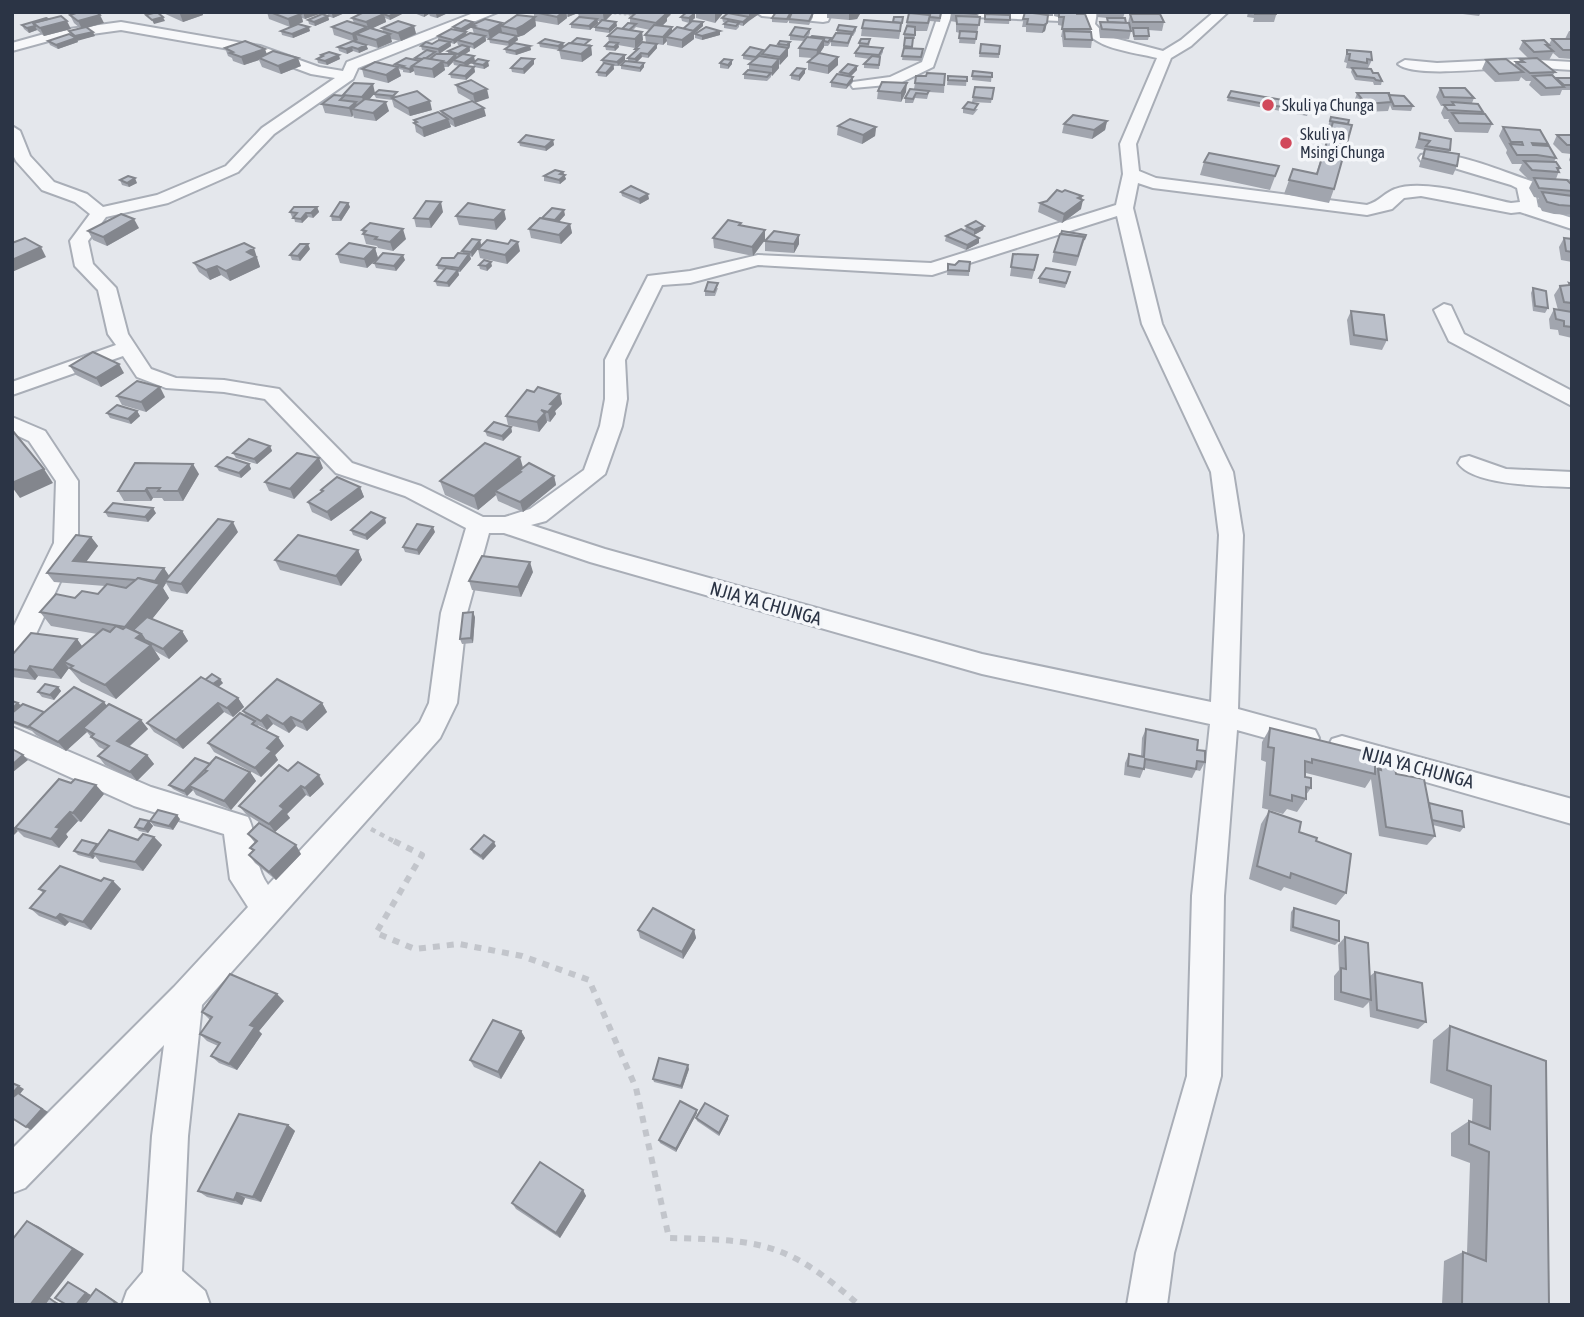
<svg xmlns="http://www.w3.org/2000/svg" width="1584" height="1317" font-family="'Asap Condensed',sans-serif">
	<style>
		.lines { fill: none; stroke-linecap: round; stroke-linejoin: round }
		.minor-casing { stroke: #a9aeb7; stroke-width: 4 }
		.path-far2 { stroke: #c2c5cb; stroke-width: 2.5; stroke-dasharray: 2.5 2.5; stroke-linecap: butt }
		.path-far1 { stroke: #c2c5cb; stroke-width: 4.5; stroke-dasharray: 5 5; stroke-linecap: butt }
		.path { stroke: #c2c5cb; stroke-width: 6; stroke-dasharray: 7 7; stroke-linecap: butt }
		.minor { fill: #f7f8fa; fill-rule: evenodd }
		.wall { fill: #a1a5ae; fill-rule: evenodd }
		.shaded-wall { fill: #83868d }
		.building { fill: #bbc0ca; stroke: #83868d; stroke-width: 2 }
		.poi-dot { fill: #d1495b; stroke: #f4f6f9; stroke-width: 2.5 }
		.labels { text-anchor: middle; stroke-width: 7; stroke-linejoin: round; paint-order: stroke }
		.far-poi-label { font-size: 16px; fill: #2b3445; stroke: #f4f6f9; text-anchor: start }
		.street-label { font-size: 19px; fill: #2b3445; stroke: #f4f6f9 }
	</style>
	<rect width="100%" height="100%" fill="#e4e7ec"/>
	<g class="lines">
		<!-- minor casing -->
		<g class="minor-casing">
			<g id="minor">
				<path d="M476,12H498L358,68L353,79L274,134L238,172L168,203L106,217L88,241L93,264L116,288L128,334L151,369L176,378L224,380L279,389L352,463L421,486L483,517H505L530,509L584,470L600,426L605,399V360L648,276L690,271L758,255L931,263L1116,205L1123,174L1120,144L1157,58C1135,52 1087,49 1082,22L951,16L933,67L898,84L853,88L851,85L853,82L890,77L922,62L938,16L933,12H1097L1095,24L1106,36L1163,51L1181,40L1214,12H1228L1191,46L1171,58L1136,144L1139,171L1156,178L1367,205C1380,201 1384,193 1395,189C1423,178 1482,197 1511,203L1520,202L1517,188L1511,185L1451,167L1421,161L1419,158L1421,155C1448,148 1502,171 1528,180C1540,185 1559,181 1572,181V191H1535L1538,207L1572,218V229L1520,212L1511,213L1421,196L1404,198L1392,209L1367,215L1153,188L1138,183L1133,208L1162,324L1233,472L1243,535L1238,709L1315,730L1319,738L1315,746L1305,749L1237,730L1224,896L1221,1076L1174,1253L1167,1305H1127L1136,1253L1187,1076L1192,896L1210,724L982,674L590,562L504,533H489L467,613L457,703L440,738L202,1005L188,1136L182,1271L205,1291L210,1305H122L127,1291L143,1272L152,1136L164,1045L25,1188L12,1193V1149L174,987L248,907L230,879L224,834L134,806L12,751V727L151,787L248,817C259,839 253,865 268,885L420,722L429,703L441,613L466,528L405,496L336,473L265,399L224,392L166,388L137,377L123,356L12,395V382L116,345L108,334L98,290L75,266L70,241L90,214L75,202L42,190L16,161L12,153V126L20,131L30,156L54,182L87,194L103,207L157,195L226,166L262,128L335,78L311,74L257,54L121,30L56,39L12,51V43L55,31L121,22L260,46L319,67L343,71L347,62ZM1117,216L1142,324L1211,472L1219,535L1211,702L982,654L605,549L531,525L546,521L605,474L622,426L627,399L625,360L662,285L690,283L758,265L932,275Z"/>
				<path d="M756,12H832L828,21L823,22L762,16Z"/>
				<path d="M1520,59L1572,62V70C1554,69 1535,67 1517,67C1493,68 1413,78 1398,64L1405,60L1437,63Z"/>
				<path d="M1444,304L1451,306L1464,334L1572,391V406L1449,341L1434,310Z"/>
				<path d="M12,417L45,431L78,481V543L25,658L21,665L12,668V630L54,543L56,481L29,441L12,433Z"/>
				<path d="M1469,456L1506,469L1572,472V487C1546,486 1473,486 1458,463L1461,458Z"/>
				<path d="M1342,736L1572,799V824L1332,755L1328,747L1332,739Z"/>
			</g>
		</g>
		<!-- path-far2 -->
		<g class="path-far2">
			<path d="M604,12L638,16"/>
			<path d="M664,19L673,12"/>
		</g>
		<!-- path-far1 -->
		<path class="path-far1" d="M371,829L397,843"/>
		<!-- path -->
		<path class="path" d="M394,841L422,855L376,933L415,949L459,944L522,956L589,980L636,1088L669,1238C762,1240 787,1242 859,1305"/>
		<!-- minor -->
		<use href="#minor" class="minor"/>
	</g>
	<!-- wall -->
	<g class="wall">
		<path d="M161,12H202L203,15L183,22Z"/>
		<path d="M267,12H325L305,19L302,18L303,22L298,24L310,31L293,38L282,35L281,31L290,27L269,19Z"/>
		<path d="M327,12H347L333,18L328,16L329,20L315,26L309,24L308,20L328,16Z"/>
		<path d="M362,12H406L390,20L385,18L386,22L372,28L383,31L382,28L414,26L416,34L401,41L391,39L392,42L378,48L360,43L366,45L368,49L359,53L353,51L347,54L339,51L338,47L352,41L334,35L332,27L354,23L352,18L362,13Z"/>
		<path d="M414,12H450L437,18L430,16L429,14L424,17L414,13Z"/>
		<path d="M534,12H612V14L606,20L616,22L617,26L609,33L595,31V27L601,21H598V23L590,30L571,28V24L579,17L578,13L567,17V18L558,25L535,21L536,26L524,35L517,37L518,40L509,46L490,43L489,39L486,38V41L474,49L470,47V51L465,54L475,61L466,66L474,67L475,72L466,80L451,78L450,74L459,66L454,65L453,62L448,67H444L445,70L434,78L415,75L414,71L410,73L403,72V70L399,69L401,76L388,83L364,77L362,69L395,66V64L416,60L415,58L426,51L422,50L421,46L432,44L438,40V36L454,29L453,27L473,22L474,24L502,25L534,17ZM472,27L474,34L467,35L464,32ZM457,42L458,45L462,46L448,51V54H435V53L439,54L451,46V43L454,44Z"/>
		<path d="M620,12H672L667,18V21L662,26L672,32L703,22V26L694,34V39L682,48L667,45V41L663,45L657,44V48L648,58L642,57L637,62L644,63V67L640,72L621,69V65L628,61V58L636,51L635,49L646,42L645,35L650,30L636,27L633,30L642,32L643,40L635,48L618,45L619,47L615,51L606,50L605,46L609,42L608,36L630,23V18L633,15L620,14Z"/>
		<path d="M696,12H724L715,23L696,18Z"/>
		<path d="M728,12H759V14L749,20L743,26L739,25V27L736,30L724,28V24L726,23L723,22L722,18Z"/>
		<path d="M774,12H813V17L809,25L789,23V20L787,23L772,22V18L776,12Z"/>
		<path d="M827,12H861L857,19L849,20L827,18Z"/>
		<path d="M942,12L940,22L930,21L927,31H915V39H913L912,48L923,53L921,61L902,60L905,39H904V34L907,22L925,15Z"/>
		<path d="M951,12H979L978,17H980L975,44L959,43L960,33L956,32V22L950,21Z"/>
		<path d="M1025,12H1053V16H1048L1045,31L1042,33L1026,32V27H1022Z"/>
		<path d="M1054,12H1085V14L1091,29V32L1092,40L1091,48L1063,47L1062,37H1061L1063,26L1058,25V17L1054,16Z"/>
		<path d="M1096,12H1125L1123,18L1126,23H1128L1130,14L1164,22L1162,31L1148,30L1149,36L1148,40H1134L1132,30L1130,27L1131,31L1129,39L1100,38L1099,30L1100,22H1107V18L1097,17Z"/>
		<path d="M1248,12H1277L1274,22H1253L1254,18L1247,17Z"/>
		<path d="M1463,12H1481L1479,16L1463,14Z"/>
		<path d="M695,13V18L689,23L682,21L681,17Z"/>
		<path d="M985,14L1010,15L1009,24L984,23Z"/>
		<path d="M70,15L104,23L87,28L95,36L77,40L78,42L58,49L50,45L48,41L70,35L69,31L80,28L74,23Z"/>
		<path d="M903,17L899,39L861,36L862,28L893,22Z"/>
		<path d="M48,19L71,29L44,36L37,30L29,33L24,29L22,25Z"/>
		<path d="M856,27V31L853,36H852L848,47L831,46V41L837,33V30Z"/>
		<path d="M810,29V33L808,37L831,42L828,46H824L820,53L838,57V65L828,74L808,70V62L812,58L799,57V48L804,41L790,40V35Z"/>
		<path d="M1569,31H1572V59L1559,58L1553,53L1549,60H1539L1555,72L1553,75L1556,78H1572V90H1562L1560,95L1541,96L1529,85L1531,81H1526L1521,77L1519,81L1495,82L1482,69L1486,60L1514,66L1516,62H1519L1520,59L1528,58L1519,49L1523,41L1549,45L1548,46L1552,39H1565Z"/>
		<path d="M695,34L720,35L702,40L695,38Z"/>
		<path d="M870,39L869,47L883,48V52L880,58L879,69L864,68V64L870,59L855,57V53L859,47V43Z"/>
		<path d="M539,43H563L564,47L559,50L540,47Z"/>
		<path d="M591,44L589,46H591L592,55L582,62L561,59L559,50Z"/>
		<path d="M778,44L790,46L788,49V56L779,65V68L772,76L771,75V77L767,81L744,79V74L749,70V64L753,61L743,59V55L763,53L778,46Z"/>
		<path d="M981,44L1000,46L999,58L979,57Z"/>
		<path d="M530,46L531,50L516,55L506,53L505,49Z"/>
		<path d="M225,48L267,54L301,66L281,74L262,67L259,60L244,65L233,61L232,58L228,56Z"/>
		<path d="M1347,50L1372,60L1368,68H1365V69L1373,73L1382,81L1381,85H1374L1373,82L1355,80L1351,72L1352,69L1346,68L1347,63L1344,62Z"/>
		<path d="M321,55L340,59L327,65L318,63L317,59L322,57Z"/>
		<path d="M602,60H625L618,66H614V69L606,77L598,76L597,72L603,64Z"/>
		<path d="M473,63L489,66L484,69L474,67Z"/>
		<path d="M720,63L732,64L728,69L720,68Z"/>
		<path d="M534,64L524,74L512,72L511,68Z"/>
		<path d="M857,66V70L850,77L853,81L846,89L831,87V82L839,75L840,72Z"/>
		<path d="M805,69V73L799,81L791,79V75Z"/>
		<path d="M973,71L992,73L991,82L972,80Z"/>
		<path d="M945,74L944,93L929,92L927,99L915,98L913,103H905V98L914,89L915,83L926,76Z"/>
		<path d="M948,76L967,77L966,86L947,85Z"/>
		<path d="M456,85L489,98L475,102L486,116L455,127L450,124L451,127L424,137L416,132L414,120L442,115L441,111L472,101L458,93Z"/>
		<path d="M975,87L994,88L991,103L972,102Z"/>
		<path d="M1440,88L1474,98L1472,103L1483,112L1482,114L1492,124L1488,133L1455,132L1448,121L1449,119H1444L1441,113L1444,106H1441L1436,97Z"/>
		<path d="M878,91L906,92L901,102L877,99Z"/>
		<path d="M375,93L398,96L432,110L410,116L394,107L392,100L376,98L374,94L369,100L389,111L376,121L354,118L353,115L352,117L325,113L322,104L343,96V95Z"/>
		<path d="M1357,93L1389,95L1413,106L1411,111L1392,110L1390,105L1388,111L1363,112L1354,102Z"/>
		<path d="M1228,97L1311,105L1307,116L1227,101Z"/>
		<path d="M963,108L978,109L973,115L963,113Z"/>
		<path d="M1331,117L1349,120L1334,189L1329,203L1284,194L1293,169L1316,174L1331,126H1328Z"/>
		<path d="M1107,121L1105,130L1092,139L1062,133L1064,124Z"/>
		<path d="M838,126L876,127L875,136L862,144L837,135Z"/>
		<path d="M1503,127L1548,144L1547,146L1556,158L1554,162L1560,168L1556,179L1572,185V215L1554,214L1542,211L1537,201L1539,198L1534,197L1529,188L1533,180L1528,179L1519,170L1522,164H1512L1506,153L1507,150L1499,136Z"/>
		<path d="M1420,133L1450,150L1449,153L1457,166L1453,175L1419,167L1424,150L1415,148Z"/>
		<path d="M1557,135H1572V165L1569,160L1571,154L1562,153L1553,144Z"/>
		<path d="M553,140L554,145L546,151L520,146L519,142Z"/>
		<path d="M1204,162L1279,166L1270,190L1200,175Z"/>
		<path d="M563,172L566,179L560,184L544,181V176Z"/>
		<path d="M120,180L137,183L129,187L122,185Z"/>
		<path d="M621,192L649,199L640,204L622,196Z"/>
		<path d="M1081,200V209L1062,223L1038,212L1040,203Z"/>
		<path d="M348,203L350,207L341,221H332L331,216Z"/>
		<path d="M317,207L319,212L313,218L308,217L302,223L295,222L294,217H292L290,212Z"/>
		<path d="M443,212L431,228L416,227L414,218Z"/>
		<path d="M565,215L559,222L570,224L572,233L561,244L531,238L529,229L542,218Z"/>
		<path d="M456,216L506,219L496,230L459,225Z"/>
		<path d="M741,226L765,230V240L753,256L714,248L713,238Z"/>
		<path d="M966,226H984L983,230L974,235L965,231Z"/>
		<path d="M139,228L107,246L93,240L88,231Z"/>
		<path d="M362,230L406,239L393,251L378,248L377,246L366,244Z"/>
		<path d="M1086,235L1076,266L1052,262L1054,252Z"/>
		<path d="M946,236L979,243L966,250L945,241Z"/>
		<path d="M1564,238L1572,239V262L1561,260L1559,247Z"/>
		<path d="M480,240L481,245L520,251L507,264L480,258L478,249L472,257L470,256L471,259L460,272H458L459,275L449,287L437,286L435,281L444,270L438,269L437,265L463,253L462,251Z"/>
		<path d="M765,241L799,244L794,253L765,251Z"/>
		<path d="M375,248L378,258L367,268L340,263L337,254Z"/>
		<path d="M310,249L300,261L292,260L290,255Z"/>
		<path d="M1013,254L1036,265L1032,279L1010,276Z"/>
		<path d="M257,258L260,267L230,281L221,275L210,280L199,272L194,263Z"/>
		<path d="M405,260L396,271L376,268L374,263Z"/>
		<path d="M970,262L969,276L947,275L948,264L955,265Z"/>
		<path d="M479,265L492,266L487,271L480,269Z"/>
		<path d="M1069,277L1065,288L1039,283V278Z"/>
		<path d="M1569,283L1572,284V338L1559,335L1558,330L1550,329L1549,319L1554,309L1558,310L1554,295L1560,286H1568Z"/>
		<path d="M718,288L715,296H705V291Z"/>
		<path d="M1533,288L1548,308L1545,313L1533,311L1531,293Z"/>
		<path d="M1351,311L1387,340L1382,350L1350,345L1347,320Z"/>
		<path d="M70,366L124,373L101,387L76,375Z"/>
		<path d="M534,392L560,394L562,404L555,411L556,414L550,422L547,421V422L539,432L508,425L506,416Z"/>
		<path d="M117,396L165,397L146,412L122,405Z"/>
		<path d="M137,411L140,416L131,424L110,418L107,413Z"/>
		<path d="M511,427L512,432L503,441L487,436L485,431Z"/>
		<path d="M270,446L272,451L257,464L236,458L233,453Z"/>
		<path d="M249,464L251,469L241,478L219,471L216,466Z"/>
		<path d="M323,468L294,499L269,491L265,482Z"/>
		<path d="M523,468L554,476L556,485L523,512L498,501L496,495L478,510L445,495L440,481Z"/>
		<path d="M199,474L183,501H164L162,498H153L151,501H124L118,491Z"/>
		<path d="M360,487L364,497L331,521L312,512L308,502L322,492L321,490Z"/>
		<path d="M105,512L156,513L148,522L108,517Z"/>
		<path d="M386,523L367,540L353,535L351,530Z"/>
		<path d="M238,532L187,594L171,591L166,583L163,588L169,598L152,619L182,631L188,641L169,659L155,651L160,659L116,699L81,682L69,668L61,679L38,676L35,680L12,677V655L77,639L82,646L97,634L51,626L40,612L75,598L98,594L105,586L54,582L47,573L91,537L98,546L86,562L169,576Z"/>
		<path d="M435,532L419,555L405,552L403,547Z"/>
		<path d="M358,550L362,560L341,586L280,570L275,560Z"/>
		<path d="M533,572L521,597L472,590L469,581Z"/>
		<path d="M475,617L473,643L462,644L460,639Z"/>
		<path d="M205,680L223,683L218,687L238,698L244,707L233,717L224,712L183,749L154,732L147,723Z"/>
		<path d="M58,687L61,691L54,700L42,697L38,692Z"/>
		<path d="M12,701L18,703L21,705L44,712L107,706L141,720L148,729L129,747L147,755L154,764L137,781L105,765L98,756L105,750L99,747L87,732L66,751L36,735L32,731L12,723Z"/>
		<path d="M322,703L327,712L307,731L296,726L289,733L273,724L267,730L258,725L259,727L278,737L284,746L275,755L278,760L261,777L214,752L208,743L246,716L243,711Z"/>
		<path d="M1270,728L1375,772L1380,765L1396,774L1429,804L1464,827L1460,832L1433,825L1435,836L1427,845L1379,836L1371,779L1365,788L1306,773L1305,777L1311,788L1306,795V799L1297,812L1287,809L1283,814L1262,808L1266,762L1261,760L1262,742Z"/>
		<path d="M1146,729L1197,750L1205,762L1200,771L1196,770L1192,778L1144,768L1140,778L1124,775L1125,763L1129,754L1141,757L1142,738Z"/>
		<path d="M210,764L250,772L256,781L231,810L196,795L193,790L187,796L173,789L169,785Z"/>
		<path d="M288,771L324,784L310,797L306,795L287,814L290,818L275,832L246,814L239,806Z"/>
		<path d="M104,794L81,822L78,821L66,834L68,837L59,848L24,837L15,828Z"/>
		<path d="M1269,811L1299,832L1316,841L1346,893L1336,905L1284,887L1281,891L1249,879L1261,824Z"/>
		<path d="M180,819L173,830L154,826L150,821Z"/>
		<path d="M149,821L153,826L148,833L139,831L135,827Z"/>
		<path d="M248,834L301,854L276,880L255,863L249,855L253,851L250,848L255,843Z"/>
		<path d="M154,837L162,845L143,871L100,862L95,856L93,859L78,855L74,851L98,845L138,840Z"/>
		<path d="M496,846L483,860L473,853L471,849Z"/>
		<path d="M101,881H113L121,889L91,930L69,922L65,926L39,916L30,908L43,893L39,889Z"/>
		<path d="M1294,908L1339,941L1335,945L1290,931L1291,912Z"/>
		<path d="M638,930H694L696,938L683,959L640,938Z"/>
		<path d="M1345,937L1370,976L1375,972L1426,1022L1418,1029L1370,1017L1369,1002L1363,1008L1334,1000V976L1339,970L1338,945Z"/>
		<path d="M284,1001L259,1031L262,1034L237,1070L219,1063L211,1056L218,1046L207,1041L200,1034L210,1020L202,1012Z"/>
		<path d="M1450,1026L1546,1061L1549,1305H1442L1444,1261L1463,1252L1467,1253L1470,1163L1451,1156V1133L1469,1121L1472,1122L1473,1099L1430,1083L1433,1040Z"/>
		<path d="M521,1031L525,1038L501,1079L474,1067L470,1060Z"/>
		<path d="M689,1069L682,1089L654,1082L653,1079Z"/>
		<path d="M697,1113L676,1152L660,1143L659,1140Z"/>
		<path d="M728,1116V1119L719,1136L697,1121L696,1118Z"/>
		<path d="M288,1125L295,1131L261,1202L245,1198L242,1205L207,1197L198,1191Z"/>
		<path d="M583,1190L586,1196L560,1238L516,1209L512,1203Z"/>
	</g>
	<!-- shaded-wall -->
	<g class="shaded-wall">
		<path d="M185,12H202L203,15L183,22L180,14Z"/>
		<path d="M303,12H325L305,19Z"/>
		<path d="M336,12H347L333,18L332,14Z"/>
		<path d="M396,12H406L390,20L389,16Z"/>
		<path d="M429,12V14L424,17V13Z"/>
		<path d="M440,12H450L437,18L436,14Z"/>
		<path d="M563,12H566L567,18L558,25L557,17Z"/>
		<path d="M568,12H578V13L568,17Z"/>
		<path d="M605,12H612V14L604,22L603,14Z"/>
		<path d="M669,12L672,13L667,18V21L657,31L656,23Z"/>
		<path d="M717,12H724L715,23V14Z"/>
		<path d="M749,12H759V14L749,21Z"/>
		<path d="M849,12H861L857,19L849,20Z"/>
		<path d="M695,13V18L689,23V18Z"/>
		<path d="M301,14L303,22L290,27L288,19Z"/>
		<path d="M384,14L386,22L369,30L366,22Z"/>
		<path d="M100,15L104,23L82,29L78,21Z"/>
		<path d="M328,16L329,20L315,26L314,22Z"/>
		<path d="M163,17L165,21L154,24L152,20Z"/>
		<path d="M535,17L536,26L524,35L518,37L516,29Z"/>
		<path d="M749,17V21L743,26V22Z"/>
		<path d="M597,19L598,23L590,30L589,26Z"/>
		<path d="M67,21L71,29L44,36L40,28Z"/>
		<path d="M473,22L474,25H472V27L462,33L461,29Z"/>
		<path d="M616,22L617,26L609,33V29Z"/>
		<path d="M703,22V26L694,34V39L682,48V40Z"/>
		<path d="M502,23V27L501,26L502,32L490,39L488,31Z"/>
		<path d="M1047,23L1045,31L1042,33L1044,25Z"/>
		<path d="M35,26L37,30L29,33L27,28Z"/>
		<path d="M414,26L416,34L401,41L398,33Z"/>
		<path d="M309,27L310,31L293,38L292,34Z"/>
		<path d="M367,27L369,35L356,34L358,40L354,42L352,34Z"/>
		<path d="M672,27V35L666,37L667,41L663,45V37Z"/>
		<path d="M720,31V35L702,40V36Z"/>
		<path d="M93,32L95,36L77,41L75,36Z"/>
		<path d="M466,32L467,37L457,40V42L454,44L453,40Z"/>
		<path d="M642,32L643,40L635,48V39Z"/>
		<path d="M390,34L392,42L378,48L376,40Z"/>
		<path d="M485,36L486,41L474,49L473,44Z"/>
		<path d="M517,36L518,40L509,46L508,42Z"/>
		<path d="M76,38L78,42L58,49L56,45Z"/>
		<path d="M824,39V47L816,59L817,50Z"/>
		<path d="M450,42L451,46L439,54L438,49Z"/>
		<path d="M790,42V46L788,49V56L780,65V57L788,48L787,45Z"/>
		<path d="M563,43L564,47L559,50L558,46Z"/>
		<path d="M618,43L619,47L615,51L614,47Z"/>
		<path d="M657,44V48L648,58V54Z"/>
		<path d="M366,45L368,49L359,53L358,49Z"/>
		<path d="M530,46L531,50L516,55L515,51Z"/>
		<path d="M591,46L592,55L582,62L581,54Z"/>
		<path d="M352,47L353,51L347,54L346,49Z"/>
		<path d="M469,47L470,51L459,58L458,54Z"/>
		<path d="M265,49L268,57L259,58V60L244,65L241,57Z"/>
		<path d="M641,53L642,57L636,63L635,59Z"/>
		<path d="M456,54L457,59L453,60V62L448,67L447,63Z"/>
		<path d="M339,55L340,59L327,65L325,61Z"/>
		<path d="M625,55V60L618,66L617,62Z"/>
		<path d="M474,56L475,61L465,67L464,63Z"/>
		<path d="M838,57V65L828,74V66Z"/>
		<path d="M298,58L301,66L281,74L278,66Z"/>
		<path d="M534,59V64L524,74L523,69Z"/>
		<path d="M779,59V68L772,76V67Z"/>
		<path d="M732,60V64L728,69V65Z"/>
		<path d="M443,61L445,70L434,78L432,69Z"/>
		<path d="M488,61L489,66L484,69L483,65Z"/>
		<path d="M644,63V67L640,72V68Z"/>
		<path d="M613,65L614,69L606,77V73Z"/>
		<path d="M413,66L414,71L410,73L409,69Z"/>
		<path d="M857,66V70L849,78V74Z"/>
		<path d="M398,67L401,76L388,83L386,75Z"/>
		<path d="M474,67L475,72L466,80L465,76Z"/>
		<path d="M805,69V73L799,81V76Z"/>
		<path d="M853,77V81L846,89L847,85Z"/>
		<path d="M907,83L906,92L901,102V93Z"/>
		<path d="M373,84L375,93L364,105L362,97Z"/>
		<path d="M487,89L489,98L475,103L473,94Z"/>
		<path d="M430,101L432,110L410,116L408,108Z"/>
		<path d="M356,102L358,110L352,109L353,115L352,117L349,108Z"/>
		<path d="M386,102L389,111L376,121L373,113Z"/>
		<path d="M484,108L486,116L455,127L453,119Z"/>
		<path d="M448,119L451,127L424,137L422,128Z"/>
		<path d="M1107,121L1105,130L1092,139L1094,130Z"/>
		<path d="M876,127L875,136L862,144L863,135Z"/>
		<path d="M553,140L554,145L546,151L545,147Z"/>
		<path d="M563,172L566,179L560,184L559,180L560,174Z"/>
		<path d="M135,178L137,183L129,187L127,183Z"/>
		<path d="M648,194L649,199L640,204L639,199Z"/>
		<path d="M1082,196L1081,202L1083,200L1081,209L1062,223L1064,214Z"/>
		<path d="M441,202L443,212L431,228L429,219Z"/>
		<path d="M348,203L350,207L341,221L339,217Z"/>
		<path d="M317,207L319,212L313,218L311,213Z"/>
		<path d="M504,210L506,219L496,230L494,220Z"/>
		<path d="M564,210L565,215L556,225L555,220Z"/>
		<path d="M306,213L308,217L302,223L301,219Z"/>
		<path d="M134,219L139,228L107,246L103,237Z"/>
		<path d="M570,224L572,233L561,244L559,235Z"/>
		<path d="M984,226L983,230L974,235V230Z"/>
		<path d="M403,229L406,239L393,251L390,242Z"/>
		<path d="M765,230V240L753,256L752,247Z"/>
		<path d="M799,235V244L794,253V244Z"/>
		<path d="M979,238V243L966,250L967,245Z"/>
		<path d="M480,240L481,245L472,257L471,252Z"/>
		<path d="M518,242L520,251L507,264L505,255Z"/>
		<path d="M308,244L310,249L300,261L298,256Z"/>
		<path d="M41,247L46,257L12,272V260Z"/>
		<path d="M254,248L260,267L230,281L226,271L247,252Z"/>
		<path d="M375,248L378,258L367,268L364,259Z"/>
		<path d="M469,254L471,259L460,272L459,268Z"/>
		<path d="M403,255L405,260L396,271L394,266Z"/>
		<path d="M491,262L492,266L487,271L486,266Z"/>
		<path d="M217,266L221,275L210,280L206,270Z"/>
		<path d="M458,270L459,275L449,287L447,283Z"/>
		<path d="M119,364L124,373L101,387L96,378Z"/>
		<path d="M160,387L165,397L146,412L141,402Z"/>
		<path d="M560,394L562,404L555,411L556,414L550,422L548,412L550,404Z"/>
		<path d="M137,411L140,416L131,424L128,419Z"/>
		<path d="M545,413L547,422L539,432L537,422Z"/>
		<path d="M511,427L512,432L503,441L502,436Z"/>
		<path d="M270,446L272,451L257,464L254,459Z"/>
		<path d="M520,457L524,471H519L520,475L495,491L496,495L478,510L474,496Z"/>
		<path d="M319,458L323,468L294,499L290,489Z"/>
		<path d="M193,464L199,474L183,501L178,491Z"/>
		<path d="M249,464L251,469L241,478L239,473Z"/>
		<path d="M44,469L53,483L20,498L12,487V483Z"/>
		<path d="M554,476L556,485L523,512L520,502Z"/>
		<path d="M360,487L364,497L331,521L327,512Z"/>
		<path d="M147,488L153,498L151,501L145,491Z"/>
		<path d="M153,508L156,513L148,522L145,517Z"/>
		<path d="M385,518L386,523L367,540L365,535Z"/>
		<path d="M233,522L238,532L187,594L181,584Z"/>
		<path d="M433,527L435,532L419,555L417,550Z"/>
		<path d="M91,537L98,546L80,570L73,561Z"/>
		<path d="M358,550L362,560L341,586L336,576Z"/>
		<path d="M530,562L533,572L521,597L518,587Z"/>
		<path d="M164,568L170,577L165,581L166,583L163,588L169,598L140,634L149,646L151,645L160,659L116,699L105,685L125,627L158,586L155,581Z"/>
		<path d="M473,612L475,617L473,643L471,638Z"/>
		<path d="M182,631L188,641L169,659L163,649Z"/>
		<path d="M77,639L84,649L64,662L69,668L61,679L53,670Z"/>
		<path d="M30,666L38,676L35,680L27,671Z"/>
		<path d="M220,679L223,683L215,690L212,685Z"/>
		<path d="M58,687L61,691L54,700L50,695Z"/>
		<path d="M238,698L244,707L233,717L227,708Z"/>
		<path d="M104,702L111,711L83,728L87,732L66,751L58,742Z"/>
		<path d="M18,703L22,707L12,718V709Z"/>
		<path d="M218,703L224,712L183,749L176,740Z"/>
		<path d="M322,703L327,712L307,731L302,722Z"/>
		<path d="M267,715L273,724L267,730L261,721Z"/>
		<path d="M291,717L296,726L289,733L283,724Z"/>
		<path d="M141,720L148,729L125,750L117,741Z"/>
		<path d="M278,737L284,746L275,755L278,760L261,777L255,768L267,748Z"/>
		<path d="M23,755L28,760L13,772L12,765Z"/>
		<path d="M147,755L154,764L137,781L130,772Z"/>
		<path d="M250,772L256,781L231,810L224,801Z"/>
		<path d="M319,775L324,784L310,797L305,788Z"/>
		<path d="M96,785L104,794L81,822L73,813Z"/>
		<path d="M189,786L193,790L187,796L184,791Z"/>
		<path d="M301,786L306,795L287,814L290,818L275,832L269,824L280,806Z"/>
		<path d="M70,812L78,821L66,834L68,837L59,848L51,839L56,827Z"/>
		<path d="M177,815L180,819L173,830L169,826Z"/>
		<path d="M149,821L153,826L148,833L144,829Z"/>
		<path d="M13,826L18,831L12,837V828Z"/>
		<path d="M154,837L162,845L143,871L135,862Z"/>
		<path d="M494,842L496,846L483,860L481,856Z"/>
		<path d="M97,844L101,848L92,853L95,856L93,859L89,855Z"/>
		<path d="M296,845L301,854L276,880L269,872Z"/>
		<path d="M113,881L121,889L91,930L83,922Z"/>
		<path d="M60,914L69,922L65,926L56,918Z"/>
		<path d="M694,930L696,938L683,959L682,952Z"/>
		<path d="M277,994L284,1001L259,1031L262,1034L237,1070L229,1064L250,1025Z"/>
		<path d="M521,1031L525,1038L501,1079L498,1072Z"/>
		<path d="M688,1065L689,1069L682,1089L681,1086Z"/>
		<path d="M19,1086L24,1089L20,1094L48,1112L31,1130L26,1127L12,1103V1094Z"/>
		<path d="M697,1110V1113L676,1152V1149Z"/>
		<path d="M728,1116V1119L719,1136V1133Z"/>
		<path d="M288,1125L295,1131L261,1202L253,1197Z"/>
		<path d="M583,1190L586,1196L560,1238L556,1233Z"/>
		<path d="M237,1193L245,1198L242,1205L234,1200Z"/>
		<path d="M27,1221L38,1226L84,1254L49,1299L63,1305H30Z"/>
		<path d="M68,1282L91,1295L83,1305H76Z"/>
		<path d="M96,1289L102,1292L120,1304L113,1305Z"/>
	</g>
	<!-- building -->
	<g class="building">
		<path d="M79,12H97L100,15L78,21L70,15Z"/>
		<path d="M157,12L163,17L152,20L146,15Z"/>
		<path d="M270,12H297L301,14L288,19Z"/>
		<path d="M364,12H377L384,14L366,22L352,18Z"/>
		<path d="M377,12H396L389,16Z"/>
		<path d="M534,12H563L557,17Z"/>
		<path d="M637,12H662L667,13L656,23L630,18Z"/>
		<path d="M687,12L695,13L689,18L681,17Z"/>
		<path d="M776,12H791L787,19L772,18Z"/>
		<path d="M792,12H802L813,13L809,21L789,19Z"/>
		<path d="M926,12H941L940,18L930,17V15H925Z"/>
		<path d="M951,12H977L976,14Z"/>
		<path d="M1025,12L1048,15L1047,23L1044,25L1027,24L1028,19H1023Z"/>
		<path d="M1059,12H1077V14H1085L1091,29H1062L1064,17H1059Z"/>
		<path d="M1255,12H1277L1276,14H1255Z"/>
		<path d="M728,13L749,17L743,22L722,18Z"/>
		<path d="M909,13L930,15L928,23L907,22Z"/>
		<path d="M322,14L328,16L314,22L308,20Z"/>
		<path d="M985,14L1010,15V20L985,19Z"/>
		<path d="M1130,14H1160L1164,22H1133Z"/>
		<path d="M517,15L535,17L522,26L516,29L501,26Z"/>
		<path d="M61,16L67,21L40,28L33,23Z"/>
		<path d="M956,16L980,17L979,25L957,24Z"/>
		<path d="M579,17L597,19L589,26L571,24Z"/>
		<path d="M894,17H903L902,23L893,22Z"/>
		<path d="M46,18L48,19L33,23L35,26L27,28L22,25Z"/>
		<path d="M1107,18H1125L1126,23L1108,22Z"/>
		<path d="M485,19L502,23L488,31L472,27L475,26L472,25Z"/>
		<path d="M465,20L473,22L461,29L453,27Z"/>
		<path d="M602,20L616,22L609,29L595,27Z"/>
		<path d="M864,20L901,23L900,31L862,28Z"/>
		<path d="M347,21L367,27L352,34L332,27Z"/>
		<path d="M398,21L414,26L398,33L382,28Z"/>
		<path d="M692,21L703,22L693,31L683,29Z"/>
		<path d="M728,21L739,23L736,26L724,24Z"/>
		<path d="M1100,22L1129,23L1131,31L1102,29Z"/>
		<path d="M628,23L636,24L629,30L622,29Z"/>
		<path d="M298,24L309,27L292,34L281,31Z"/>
		<path d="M654,25L672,27L663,37L645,35Z"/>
		<path d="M839,25L856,27L853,32L837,30Z"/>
		<path d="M907,26L915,27V35L904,34Z"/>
		<path d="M86,27L93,32L75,36L69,31Z"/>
		<path d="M677,27L694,31L682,40L666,37Z"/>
		<path d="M706,27L720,31L702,36L695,34Z"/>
		<path d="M795,27L810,29L804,37L790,35Z"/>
		<path d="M370,28L390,34L376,40L356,34Z"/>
		<path d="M617,28L642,32L635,39L608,36Z"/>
		<path d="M1133,28H1148L1149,36H1134Z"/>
		<path d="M451,29L466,32L453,40L438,36Z"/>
		<path d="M960,31L977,32L976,39L959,38Z"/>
		<path d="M1064,31L1091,32L1092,40L1065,39Z"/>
		<path d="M499,32L517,36L508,42L489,39Z"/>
		<path d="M470,33L485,36L473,44L457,40Z"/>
		<path d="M836,33L852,34L848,43L831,41Z"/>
		<path d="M69,34L76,38L56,45L48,41Z"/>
		<path d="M812,36L831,38L828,42L824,41V39L811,37Z"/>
		<path d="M807,37L824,39L817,50L799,48Z"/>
		<path d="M577,38L590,40L584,45L571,43Z"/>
		<path d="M905,38H913L912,47L904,46Z"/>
		<path d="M545,39L563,43L558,46L539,43Z"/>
		<path d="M861,39H870L868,44L859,43Z"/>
		<path d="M1552,39H1571L1572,50H1563Z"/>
		<path d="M439,40L450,42L438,49L421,46L426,42L432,44Z"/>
		<path d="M1544,40L1549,45H1546L1553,51L1534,52L1523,41Z"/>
		<path d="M245,41L265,49L241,57L230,53L233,52L225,48Z"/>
		<path d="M353,41L366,45L358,49L352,47L346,49L338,47Z"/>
		<path d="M780,41L790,42L787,45L778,44Z"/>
		<path d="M609,42L618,43L614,47L605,46Z"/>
		<path d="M642,42L657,44L648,54L641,53L635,59L628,58L638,49H635Z"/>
		<path d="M514,43L530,46L515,51L505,49Z"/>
		<path d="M569,43L591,46L581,54L559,50Z"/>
		<path d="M981,44L1000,46L999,54L980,53Z"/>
		<path d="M462,45L469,47L458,54L448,51Z"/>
		<path d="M770,45L788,48L780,57L762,54Z"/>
		<path d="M860,46L883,48L879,55L855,53Z"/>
		<path d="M750,47L763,50L756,57L743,55Z"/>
		<path d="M904,48L923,49L921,57L902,56Z"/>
		<path d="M427,50L435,52L426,58L422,59L415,58Z"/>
		<path d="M1347,50L1371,52L1372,60L1367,59V63L1349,60L1350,54H1347Z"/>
		<path d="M273,51L298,58L278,66L259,58Z"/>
		<path d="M329,52L339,55L325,61L317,59L323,56L321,55Z"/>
		<path d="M610,53L625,55L617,62L602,60Z"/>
		<path d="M819,53L838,57L828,66L808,62Z"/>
		<path d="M436,54H456L447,63L430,59Z"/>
		<path d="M463,54L474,56L464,63L453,60Z"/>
		<path d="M759,56L779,59L772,67L749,64Z"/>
		<path d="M872,56L880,57L879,65L864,64Z"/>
		<path d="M406,58L420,61L409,69L402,67L404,66L395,64Z"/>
		<path d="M424,58L443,61L432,69L412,66Z"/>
		<path d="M521,58L534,59L523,69L511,68Z"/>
		<path d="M1537,58L1555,72L1530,73L1516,62H1524L1520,59Z"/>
		<path d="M478,59L488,61L483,65L473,63Z"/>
		<path d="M724,59L732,60L728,65L720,63Z"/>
		<path d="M1506,59L1523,72L1499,74L1486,60Z"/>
		<path d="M625,61L644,63L640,68L621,65Z"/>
		<path d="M375,62L398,67L386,75L362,69Z"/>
		<path d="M604,63L613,65L606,73L597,72Z"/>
		<path d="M848,64L857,66L849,74L840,72Z"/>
		<path d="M460,65L474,67L465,76L450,74Z"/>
		<path d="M797,68L805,69L799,76L791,75Z"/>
		<path d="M1352,68L1371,69L1373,73H1378L1382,81L1376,80L1374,78L1357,76Z"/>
		<path d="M748,70L771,73L767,77L744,74Z"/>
		<path d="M973,71L992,73V77L972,76Z"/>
		<path d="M927,73L945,74L944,85L915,83L916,76H926Z"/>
		<path d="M837,74L853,77L847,85L831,82Z"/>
		<path d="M1552,75L1564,87L1546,88L1533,76Z"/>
		<path d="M948,76L967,77V81L948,80Z"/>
		<path d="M1556,78H1572V85H1564Z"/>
		<path d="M471,80L487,89L473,94L456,85Z"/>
		<path d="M882,82L907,83L901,93L878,91Z"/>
		<path d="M354,83L373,84L362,97L343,95Z"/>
		<path d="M975,87L994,88L992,99L973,97Z"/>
		<path d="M1440,88H1465L1474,98L1444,97Z"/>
		<path d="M910,89L929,91L927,94L916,93L913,99L905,98Z"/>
		<path d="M379,90L397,92L393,96L374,94Z"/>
		<path d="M417,91L430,101L408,108L392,98Z"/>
		<path d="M1231,91L1311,105L1309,112L1228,97Z"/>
		<path d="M1357,93H1389L1391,102L1366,104Z"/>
		<path d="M334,95L344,96L340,100L356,102L349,108L322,104Z"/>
		<path d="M1389,95L1404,96L1413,106H1394Z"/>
		<path d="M365,99L386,102L373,113L352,109Z"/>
		<path d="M472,101L484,108L453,119L441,111Z"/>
		<path d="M968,102L978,104L974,110L963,108Z"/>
		<path d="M1452,102L1478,104L1483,112L1448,110L1444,105H1454Z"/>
		<path d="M438,112L448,119L422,128L414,123L417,122L414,120Z"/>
		<path d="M1452,113L1485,114L1492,124L1459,123Z"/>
		<path d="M1073,115L1107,121L1094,130L1064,124Z"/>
		<path d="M1331,117L1349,120L1348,124L1330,121Z"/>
		<path d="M850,119L876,127L863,135L838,126Z"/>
		<path d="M1333,122L1352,125L1334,189L1289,180L1293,169L1317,174Z"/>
		<path d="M1503,127L1540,130L1548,144L1532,143L1533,145L1549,146L1556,158L1537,155H1517L1510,144L1523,145L1522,142H1511Z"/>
		<path d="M1420,133L1451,139L1450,150L1426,146L1430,141L1419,139Z"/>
		<path d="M526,135L553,140L545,147L519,142Z"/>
		<path d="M1557,135H1572V145H1567Z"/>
		<path d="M1425,149L1459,154L1457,166L1423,158Z"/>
		<path d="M1209,153L1279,166L1275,176L1204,162Z"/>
		<path d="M1524,161L1556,162L1560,168H1557L1559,172L1532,170Z"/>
		<path d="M555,170L563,172L560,174L565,175L559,180L544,176Z"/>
		<path d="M128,176L135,178L127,183L120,180Z"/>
		<path d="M1534,178L1567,180L1572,185V191L1539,188Z"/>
		<path d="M631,186L648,194L639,199L621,192Z"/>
		<path d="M1057,190L1062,192L1065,190L1082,196L1078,198L1083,200L1064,214L1040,203L1047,201Z"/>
		<path d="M1542,192L1572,196V206L1559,205L1547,202Z"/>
		<path d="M426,201L441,202L429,219L414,218Z"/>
		<path d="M340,202L348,203L339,217L331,216Z"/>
		<path d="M468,203L504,210L494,220L456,216Z"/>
		<path d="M294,207H317L311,213H306L301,219L293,218L297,213L290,212Z"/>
		<path d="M552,208L564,210L555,220L542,218Z"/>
		<path d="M121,214L134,219L103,237L88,231Z"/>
		<path d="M540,218L570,224L559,235L529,229Z"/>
		<path d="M728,220L741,223L739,225L765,230L752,247L713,238Z"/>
		<path d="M976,221L984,226L974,230L966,226Z"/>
		<path d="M370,223L403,229L390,242L375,239L377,237L363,234L366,231L362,230Z"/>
		<path d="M961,229L979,238L967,245L946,236Z"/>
		<path d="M774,231L799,235L794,244L765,241Z"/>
		<path d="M1062,231L1086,235L1084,240V237L1061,234Z"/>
		<path d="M1060,234L1084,237L1078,256L1054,252Z"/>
		<path d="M25,238L41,247L12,260V243Z"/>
		<path d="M1564,238L1572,239V252L1566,251Z"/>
		<path d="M472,239L480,240L471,252L462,251Z"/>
		<path d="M487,240L508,244L511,240L518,242L505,255L478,249Z"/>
		<path d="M244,243L254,248L247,252L256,257L226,271L217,266L206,270L194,263Z"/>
		<path d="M349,243L375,248L364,259L337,254Z"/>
		<path d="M300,244H308L298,256L290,255Z"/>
		<path d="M383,253L403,255L394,266L374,263Z"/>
		<path d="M458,253L469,254L459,268L437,265L442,258H454Z"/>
		<path d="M1013,254L1038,255L1034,270L1011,267Z"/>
		<path d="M484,260L491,262L486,266L479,265Z"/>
		<path d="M959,261L970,262L969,271L948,270V264L955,265Z"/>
		<path d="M446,268L458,270L447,283L435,281Z"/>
		<path d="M1046,268L1070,272L1066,283L1039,278Z"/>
		<path d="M708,282L718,283L714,292L705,291Z"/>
		<path d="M1569,283L1572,284V303L1564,302L1560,286L1570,285Z"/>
		<path d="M1533,288L1546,291L1548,308L1535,306Z"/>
		<path d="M1554,309L1572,312V327L1564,326V321L1556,319Z"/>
		<path d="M1351,311L1384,315L1387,340L1354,335Z"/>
		<path d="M93,352L119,364L96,378L70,366Z"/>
		<path d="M137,381L160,387L141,402L117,396Z"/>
		<path d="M538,387L560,394L550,404L554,405L548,412L541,410L545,413L537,422L506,416L527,390L534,392Z"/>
		<path d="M117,405L137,411L128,419L107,413Z"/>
		<path d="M494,422L511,427L502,436L485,431Z"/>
		<path d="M12,430L44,469L12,483Z"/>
		<path d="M249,439L270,446L254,459L233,453Z"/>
		<path d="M485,443L520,457L474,496L440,481Z"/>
		<path d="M297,453L319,458L290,489L265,482Z"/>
		<path d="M227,457L249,464L239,473L216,466Z"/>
		<path d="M135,463L193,464L178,491H158L160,488H147L145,491H118Z"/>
		<path d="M529,463L554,476L520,502L495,491L521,472L519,471Z"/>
		<path d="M337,477L360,487L327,512L308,502L323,491L321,490Z"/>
		<path d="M113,503L153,508L145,517L105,512Z"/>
		<path d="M371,512L385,518L365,535L351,530Z"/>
		<path d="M218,519L233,522L181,584L165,581Z"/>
		<path d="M417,524L433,527L417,550L403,547Z"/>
		<path d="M76,535L91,537L73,561L164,568L155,581L138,578L136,580L47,573Z"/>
		<path d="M298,535L358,550L336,576L275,560Z"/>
		<path d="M482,556L530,562L518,587L469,581Z"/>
		<path d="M138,578L160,584L125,627L40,612L56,594L75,598L82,591L98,594L107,584L126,588Z"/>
		<path d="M473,612L471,638L460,639L463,613Z"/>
		<path d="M147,617L182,631L163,649L145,640L141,634L133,630Z"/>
		<path d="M116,626L123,629L126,627L141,634L136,638L151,645L105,685L70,668L73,666L64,662L103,629L110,632Z"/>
		<path d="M31,633L77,639L53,670L30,666L27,671L12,669V655Z"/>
		<path d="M212,674L220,679L213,684L205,680Z"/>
		<path d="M201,677L238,698L227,708L218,703L176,740L147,723Z"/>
		<path d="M277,679L322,703L302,722L291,717L283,724L267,715L261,721L243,711Z"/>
		<path d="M45,684L58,687L50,695L38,692Z"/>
		<path d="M74,687L104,702L58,742L28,726Z"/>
		<path d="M12,701L18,703L12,709Z"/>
		<path d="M23,704L44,712L28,727L12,721V713Z"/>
		<path d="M109,704L141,720L117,741L147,755L130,772L98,756L109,746L91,737L94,734L83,728Z"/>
		<path d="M240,713L255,721L252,724L278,737L267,748L272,751L255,768L208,743Z"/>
		<path d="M1270,728L1375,754V774L1312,759V763L1305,761V777L1311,778V788L1306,787V799L1292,795V801L1270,795L1274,748L1268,747Z"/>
		<path d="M1146,729L1198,740L1197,750L1205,751V762L1197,761L1196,769L1145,759L1144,769L1128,766L1129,754L1144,757Z"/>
		<path d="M14,750L23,755L12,765V752Z"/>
		<path d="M216,757L250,772L224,801L189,786L207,771L204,770Z"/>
		<path d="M195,758L210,764L184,791L169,785Z"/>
		<path d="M298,762L319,775L305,788L301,786L280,806L284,809L269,824L239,806L279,765L288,771Z"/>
		<path d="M1380,765L1395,767L1396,774L1424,779L1435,836L1386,827L1378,769L1381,770Z"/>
		<path d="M59,779L71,783L75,779L96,785L73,813L70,812L56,827L60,828L51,839L15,828Z"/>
		<path d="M1429,803L1462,811L1464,827L1432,820Z"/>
		<path d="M158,810L177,815L169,826L150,821Z"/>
		<path d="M1269,811L1301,822L1299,832L1317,838L1316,841L1351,854L1346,893L1291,873L1290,878L1257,866Z"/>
		<path d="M140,819L149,821L144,829L135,827Z"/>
		<path d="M259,823L296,845L269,872L249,855L254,850L250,848L257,841L248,834Z"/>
		<path d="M109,830L138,840L143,834L154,837L135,862L92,853Z"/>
		<path d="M484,835L494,842L481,856L471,849Z"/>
		<path d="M82,840L97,844L89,855L74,851Z"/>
		<path d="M60,866L101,881L104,878L113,881L83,922L60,914L56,918L30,908L45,891L39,889Z"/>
		<path d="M653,908L694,930L682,952L638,930Z"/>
		<path d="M1294,908L1339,921V941L1293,927Z"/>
		<path d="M1345,937L1368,943L1371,1000L1341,992V968L1346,969Z"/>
		<path d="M1375,972L1422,983L1426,1022L1377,1010Z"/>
		<path d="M230,974L277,994L250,1025L255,1027L229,1064L211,1056L220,1043L200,1034L212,1017L202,1012Z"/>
		<path d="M493,1020L521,1031L498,1072L470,1060Z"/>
		<path d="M1450,1026L1546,1061L1549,1305H1462L1463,1252L1486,1261L1489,1152L1469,1144V1121L1490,1129L1491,1086L1447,1070Z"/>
		<path d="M659,1058L688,1065L681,1086L653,1079Z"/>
		<path d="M12,1083L19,1086L12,1094Z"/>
		<path d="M18,1093L42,1109L26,1127L12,1118V1098Z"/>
		<path d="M680,1101L697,1110L676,1149L659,1140Z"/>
		<path d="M705,1103L728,1116L719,1133L696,1118Z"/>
		<path d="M239,1114L288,1125L253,1197L237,1193L234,1200L198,1191Z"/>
		<path d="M540,1162L583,1190L556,1233L512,1203Z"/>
		<path d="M27,1221L73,1249L30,1305H12V1240Z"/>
		<path d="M68,1282L86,1293L76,1305H67L55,1298Z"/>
		<path d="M96,1289L115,1302L113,1305H84Z"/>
		<path d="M49,1298L59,1305H44Z"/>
	</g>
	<!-- markers -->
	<g class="poi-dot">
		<circle cx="1268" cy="105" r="7"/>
		<circle cx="1286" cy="143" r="7"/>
	</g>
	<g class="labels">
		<!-- far-poi labels -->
		<g class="far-poi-label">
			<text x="1282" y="111">Skuli ya Chunga</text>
			<text x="1300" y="140">Skuli ya<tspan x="1300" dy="18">Msingi Chunga</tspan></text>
		</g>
		<!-- street labels -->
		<g class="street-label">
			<text transform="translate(766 603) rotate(16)" y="7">NJIA YA CHUNGA</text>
			<text transform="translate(1418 767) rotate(15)" y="7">NJIA YA CHUNGA</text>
		</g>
	</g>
	<!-- border -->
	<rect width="1584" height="1317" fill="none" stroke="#2b3445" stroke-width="28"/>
</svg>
